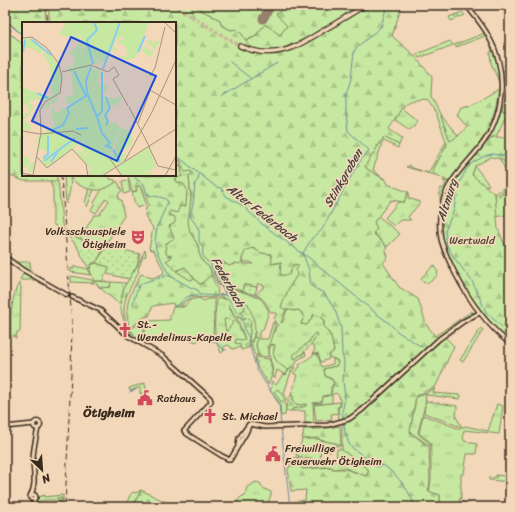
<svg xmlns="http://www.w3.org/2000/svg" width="515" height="512" font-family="Sriracha,sans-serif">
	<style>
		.grass { fill: url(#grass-tufts); stroke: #808960 }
		.forest { fill: url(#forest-firs); stroke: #808960 }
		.wetland { fill: url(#wetland-marsh); stroke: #808960 }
		.cemetery { fill: url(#cemetery-stones); stroke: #808960 }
		.park { fill: #c6e8a1; stroke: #808960 }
		.garden { fill: url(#garden-dots); stroke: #808960 }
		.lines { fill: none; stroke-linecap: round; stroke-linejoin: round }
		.stream { stroke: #6a8c98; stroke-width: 1 }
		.runway { stroke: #96816c; stroke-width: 9 }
		.secondary-tunnel { stroke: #cdb59a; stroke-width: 3.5; stroke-dasharray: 3.5 2; stroke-linecap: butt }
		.tertiary-casing { stroke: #3b2a1e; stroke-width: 6 }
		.secondary-casing { stroke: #3b2a1e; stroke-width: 6 }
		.tertiary { stroke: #f2d8b9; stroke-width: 3 }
		.secondary { stroke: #f2d8b9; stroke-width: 3.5 }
		.rail { stroke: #3b2a1e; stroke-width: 1; stroke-dasharray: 6 3; stroke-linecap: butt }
		.labels { text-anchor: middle; stroke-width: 3.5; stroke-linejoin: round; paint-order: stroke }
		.poi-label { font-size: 11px; fill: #3b2a1e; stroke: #f2d8b9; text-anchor: start }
		.park-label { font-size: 11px; fill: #504632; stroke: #f2d8b9 }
		.water-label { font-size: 12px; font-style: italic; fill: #47433d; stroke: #f2d8b9 }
		.quarter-label { font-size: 13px; font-weight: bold; fill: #3b2a1e; stroke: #f2d8b9 }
		.inset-river { fill: none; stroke: #89ceea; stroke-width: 2 }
		.inset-road { fill: none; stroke: #a9927b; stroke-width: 1 }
		.view { fill: #1d4ed8; fill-opacity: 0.15; stroke: #1d4ed8; stroke-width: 2 }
		.inset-edge { fill: none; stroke: #3b2a1e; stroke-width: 2 }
	</style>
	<defs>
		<pattern id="grass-tufts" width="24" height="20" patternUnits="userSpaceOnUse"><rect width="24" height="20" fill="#c6e8a1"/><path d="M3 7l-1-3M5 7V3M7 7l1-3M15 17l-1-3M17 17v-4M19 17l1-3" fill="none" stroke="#abc78a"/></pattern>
		<pattern id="forest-firs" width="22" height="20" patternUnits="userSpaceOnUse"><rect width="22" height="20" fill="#c6e8a1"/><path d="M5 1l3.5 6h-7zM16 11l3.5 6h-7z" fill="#abc78a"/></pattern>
		<pattern id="wetland-marsh" width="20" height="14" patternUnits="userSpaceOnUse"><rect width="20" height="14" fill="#c6e8a1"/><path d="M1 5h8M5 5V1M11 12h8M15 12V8" fill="none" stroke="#abc78a"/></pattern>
		<pattern id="cemetery-stones" width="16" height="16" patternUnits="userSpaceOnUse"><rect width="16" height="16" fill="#c6e8a1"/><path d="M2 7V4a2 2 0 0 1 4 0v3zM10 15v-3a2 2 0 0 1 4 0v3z" fill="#abc78a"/></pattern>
		<pattern id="garden-dots" width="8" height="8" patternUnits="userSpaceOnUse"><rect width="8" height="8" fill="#c6e8a1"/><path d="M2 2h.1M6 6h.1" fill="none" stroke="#abc78a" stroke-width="1.8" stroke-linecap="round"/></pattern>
	</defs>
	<rect width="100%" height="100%" fill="#f2d8b9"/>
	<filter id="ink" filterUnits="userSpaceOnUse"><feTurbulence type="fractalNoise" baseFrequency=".025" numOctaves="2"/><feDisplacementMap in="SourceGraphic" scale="8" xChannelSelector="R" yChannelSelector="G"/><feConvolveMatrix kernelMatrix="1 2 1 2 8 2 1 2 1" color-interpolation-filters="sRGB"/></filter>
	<g filter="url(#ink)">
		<!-- grass -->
		<g class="grass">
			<path d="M195,5H281L282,7L280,11L287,26L280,35L265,25L255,36L245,41L242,34L236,29L231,30L221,25L220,20L199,9Z"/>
			<path d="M485,33L489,42L485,36L456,47L454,45Z"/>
			<path d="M450,41L453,45L419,58L417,54Z"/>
			<path d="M494,50L499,70V82L491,63L490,52Z"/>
			<path d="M509,90H510V99L505,111L502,109Z"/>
			<path d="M401,108L418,121L410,130L395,120Z"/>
			<path d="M500,109L507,113L496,137H492L488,141L487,140Z"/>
			<path d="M440,114L458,136L450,142Z"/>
			<path d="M384,137L399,145L398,148L384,141H383L373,170L387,181L367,169L365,166Z"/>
			<path d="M446,142L447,144L431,174L406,167L410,165V167L428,173Z"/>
			<path d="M175,157L193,173L189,177L191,199L190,232L198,245L199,253L203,262L210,268L212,277L210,276L201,284H199L185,267L176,271L166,261L171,255L168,256L166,254L165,244L168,243L169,226L168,215L169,211L178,209L180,206L177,182L175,178L182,176L175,164Z"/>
			<path d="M499,158C508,160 510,165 510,174H508Z"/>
			<path d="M475,166L489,185L485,186L472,176Z"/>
			<path d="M64,175H69C73,183 69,196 66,204Z"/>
			<path d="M444,180L449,183L441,200H440V188L443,189L446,183L443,181Z"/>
			<path d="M50,181H58L63,233L53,224V190Z"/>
			<path d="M116,182H118L122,191L119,193L118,199L121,200L124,216L108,241L106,240L103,249L80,239L94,215H99L109,201L106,198L96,213L91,210L95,204L94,203L102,189Z"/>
			<path d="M510,183V187L499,194L500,196L510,190V214L496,217L495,194Z"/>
			<path d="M89,188L94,189L87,207L85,203Z"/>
			<path d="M408,192H409L408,198L420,202C417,208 411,212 408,217L411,220H400L394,226L385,218L398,202H404Z"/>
			<path d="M378,216L400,234L387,247L373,232L377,229L374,222Z"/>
			<path d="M253,248L261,253L271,254L274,264L282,262L280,275L294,264L299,265L297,275L289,288L281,307L286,309L281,323L283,322L287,309L294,311L299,310L304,317L301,324L307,325L314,314L320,317L324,321L323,326L331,336L334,351L329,355V359L321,362L318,353L313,354L315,348L311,345L318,335L315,333L308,343L293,355L295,359L305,352L306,355L296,361L297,363L288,370C281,366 274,361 273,353L275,345L270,344L276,327L278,325L276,324L274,319L276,315V313C269,314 269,308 265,302C263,299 260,297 256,295L262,288H264L265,286L258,283L257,287L244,285L242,291L226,286L260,298L264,303L269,311L263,330L259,332V339H268L273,322H274L275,325L268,349V357L259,356L256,346L257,338L254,337L255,331L248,304L242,303L245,305V309L240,312L245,319L243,320L239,317L237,318L228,304L245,339L242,340L240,344L241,347L232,349L230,346L227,345L223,348L225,350L221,353L216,341L218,342L216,341C214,329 214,309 218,298H222L227,300L222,297H219V295L226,294L221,285L219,286L213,276L217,274L220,282L223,285L216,270L219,263L222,262L224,264L234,265L237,262L239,264L241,262L243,264H253L251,262H242V258L246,249Z"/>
			<path d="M15,262H30L31,272Z"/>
			<path d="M96,263L109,267L107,274H105L103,281H94L90,270L91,265Z"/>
			<path d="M434,265L436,267L435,268L438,272L437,274L438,275L430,282L424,283L421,279L422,277Z"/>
			<path d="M74,266L88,269L91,275L71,272V268L74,269Z"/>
			<path d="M24,272L38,280H20Z"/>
			<path d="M111,282L126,283L120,302L118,303L100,288L110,287Z"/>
			<path d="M19,283L21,287L20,332H17L16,338H15V336H12L11,338C10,324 11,295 19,283Z"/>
			<path d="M481,328L483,330L463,362L460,360Z"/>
			<path d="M315,354H317L322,367L333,364V359L336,360L338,363L336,366L324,369L325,376L332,380L334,383L331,387V395L323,396L322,402L313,403L314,424L305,425V411H292V409L306,406V404L298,405L293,402V396L291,395L297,375L293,373L300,367L299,365Z"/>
			<path d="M294,367L295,368L291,372L284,393L287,399L284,402L286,407L285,415L281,416L280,404L270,390L272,387L271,384L272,381L276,385L283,374L286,375L288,371Z"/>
			<path d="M145,383V385L147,392L140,394V387L130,391L129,388Z"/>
			<path d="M435,388L433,393L461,395L460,399L427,395L426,393Z"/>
			<path d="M425,393L426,395L425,404L426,401L457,406L456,417L462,427H464L465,426L488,431L497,404L503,406L499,434L464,430L463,436L464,441L477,444L476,454H467L464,474H461V499H459L460,502L482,507L440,506V495L429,492C433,475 430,459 431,443L419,433L423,415L460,429L461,427L424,413L425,405L418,432L419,435L430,443V446L410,432L416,397Z"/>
			<path d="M302,439H319L320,440L335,443L341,446H334V448L331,449V452L321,450L320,459L336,460L337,449H341L369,470L366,476L345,468L332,469L331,467L325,466V467L303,469L300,467L298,457L304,460L312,459V458H305L296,455L300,448L308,450L300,447Z"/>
			<path d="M496,475L507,476V479H510V482L489,480V477L496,478Z"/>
			<path d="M256,482L260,483L263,488L271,492V495L266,507H232L241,497L245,495L247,487Z"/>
			<path d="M45,495L44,497L63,495V501L62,498H56L62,500V507H60V501H55V500H45L35,502L38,500H37L39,498L38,497Z"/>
		</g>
		<!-- forest -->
		<g class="forest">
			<path d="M5,5H45L46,23H23V36L10,23L6,26L11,30L9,34L15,37L23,45V175H57V181H24L5,174Z"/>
			<path d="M48,5H195L199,9L220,20L221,25L231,30L236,29L242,34L246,41L255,37L265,24L280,35L287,26L276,14L280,11L282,7L281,5H363L298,44L291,45L288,49C270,53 258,51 241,45L239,48C254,55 269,56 285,52C291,51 294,52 299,47L369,5H402L392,36L414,55L432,77L431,96L440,114L450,141L458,136L467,127L457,115L461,107C470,107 490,94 499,89C496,107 492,124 482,140C473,155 459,167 449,182L439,176L431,174L447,144L436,113L427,99C406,101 406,99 396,118C394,122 391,125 389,129L402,138L399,145L384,137L365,166L367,169L387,181V184L408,192L404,202L391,200L374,222L377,229L373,233L386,246V251L388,257L383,263L399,287L418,299L426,324L435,336L472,311L473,314L438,338L365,406L349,418L339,422L338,408L341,406L339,395L335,393L332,395V403L314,404V403L322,402L323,397L331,395L332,387L334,383L332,379L325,376L324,369L336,366L338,363L337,360L329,357V355L334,351L331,336L324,326V321L321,317L314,314L307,325L301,324L304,317L299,310C294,311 285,310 281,307L289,288L297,275L296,270L299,265L294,264L289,275H280L281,262L271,264L272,260L271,254L261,253L253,248L246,250L242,258V262L239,264L236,263L229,266L222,262L219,263L215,272L212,275L210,268L203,262L199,253L198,245L190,232L188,222L191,199L189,176L192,173L191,171L185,172L181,166L182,176L175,179L177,182L184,184L187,190L186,205L185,207L180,206L177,213L170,211L168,214L175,217V223L169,226L174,238L165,244L166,253L168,256L171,255V258L166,261C174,268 184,280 195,279L199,284H201L210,276L212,277C214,284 221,289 216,298L192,297L183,303V307H174L173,303L153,306L149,316L144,317L132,327L129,326C123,304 131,293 141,274L152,278L163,274L164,271L154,251L149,249L153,228L145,216L146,208L149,206L142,186L136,187L137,190L132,192L128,175L173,176L177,173L175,164L181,165V161L175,157V23H50Z"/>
			<path d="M462,12L465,15L451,21L449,17Z"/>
			<path d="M502,70L510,73V81L508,86L503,87Z"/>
			<path d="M510,132V164L508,162L505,163L502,159L491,157L475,166L472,175L495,194L498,229L510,257V342C504,337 498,333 493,328C473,308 448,266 442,238C439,222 442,205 449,190C457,171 474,158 486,142H488C492,134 499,138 507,138Z"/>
			<path d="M69,175H110V179L115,180L116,182C111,186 105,189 99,190C89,191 73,184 69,175Z"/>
			<path d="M145,250L146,255L145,257L143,256L138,270L139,271C127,293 116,310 132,333V336L124,322L120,306L124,287L137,266Z"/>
			<path d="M71,276L92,280L94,283L71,282Z"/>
			<path d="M239,317L243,320L248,318L251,322L249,340L251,347L241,350L240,344L235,343L236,339L242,340L245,339L237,318Z"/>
			<path d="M254,337L257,338L256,346L259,356L255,355C252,348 250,344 254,337Z"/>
			<path d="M445,337L454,346L436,386L416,396L410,432L429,447L430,482L428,491L440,495V507H291L292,502L305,500L306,490L291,491L288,469L295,457H297L300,467L303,469L332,467V469H345L366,476L369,470L342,450V425C362,415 378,399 395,383C411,367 428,352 445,337Z"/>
			<path d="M270,345H275C270,357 278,364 288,370L286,375L277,370L275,378L273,377C274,363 267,360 270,345Z"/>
			<path d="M291,395L293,396V402C297,406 301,405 306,404V406L292,409V411H286V407Z"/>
			<path d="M340,426L341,446L335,443L320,440L319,438L302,439L304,429H320Z"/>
		</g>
		<!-- wetland -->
		<g class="wetland">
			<path d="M185,267L195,279L190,280L176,271Z"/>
			<path d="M239,299L248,304C253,317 259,328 251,342L249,339L251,322L248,318L245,319L240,312L245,309C245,304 242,303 238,302Z"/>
		</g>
		<!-- cemetery -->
		<path class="cemetery" d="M141,490L168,503L166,507L133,506Z"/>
		<!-- park -->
		<g class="park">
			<path d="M128,180L130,192L124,194L122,181Z"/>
			<path d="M141,186L146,205L137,208L136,203L135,204L132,192L137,191L136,187Z"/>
			<path d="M198,298L205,301L207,299H215V313L213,314H214L213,337L211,338L200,339L196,342L191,340L190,338L175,339V340L169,341V340H145V321L170,320V316L173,307H184L190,300Z"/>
			<path d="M224,319H229L234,322L226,332Z"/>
			<path d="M144,323V340L136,337L130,329L137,325Z"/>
			<path d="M278,389L285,399L281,402L274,392Z"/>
			<path d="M340,402V406L337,407L338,413L331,414L332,419L316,421L314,405Z"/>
			<path d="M141,490L133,506L135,507L126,505L130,495L133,492L136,493Z"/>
		</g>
		<!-- garden -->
		<g class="garden">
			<path d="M69,234L103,249L97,262L91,264L89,269L76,245L70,238Z"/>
			<path d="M106,246L140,254L137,265L129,279L107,274L109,267L96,263Z"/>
			<path d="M94,281L111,282L110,287L100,288Z"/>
			<path d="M244,285L257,287L255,295L242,291Z"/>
			<path d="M315,333L318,335C311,345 305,352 295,359L293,355L308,343Z"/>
			<path d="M255,357L269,359C273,367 273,377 268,384L257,366Z"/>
		</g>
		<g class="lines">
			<!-- stream -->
			<g class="stream">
				<path d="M387,5L381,27L356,48L354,51L351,79L346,94V113L348,131L369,150L358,164L324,226L321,231L312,238L303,253L378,315L389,323L398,332L422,347"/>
				<path d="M5,21L23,35"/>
				<path d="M230,62L250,78"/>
				<path d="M221,97L277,63"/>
				<path d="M175,154L199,174L198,180L195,183L193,204L190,216C192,220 196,224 198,228C201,235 196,241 203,247C202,254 203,260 210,263L217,280L244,324V329L249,338"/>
				<path d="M510,155L507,156L492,154L485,156L472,163L466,170L457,188L454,210L445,231L447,246L455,259L472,281L486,312L510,334"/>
				<path d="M200,174L216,187L221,188L226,196L243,206L262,224L303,254L309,270"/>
				<path d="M133,175L137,180L144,184L147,194C154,198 164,195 168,202L157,227L155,241L156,250L170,276L190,287L198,290L200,295"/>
				<path d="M309,271L311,285L314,288L322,292L326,296L335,310L341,328L342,354L344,361L343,381L345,399L342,412L343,420"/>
				<path d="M162,278L168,274"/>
				<path d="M219,295H225"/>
				<path d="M133,305C138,283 138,283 160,278"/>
				<path d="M174,306L180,304C189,290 203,296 217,296"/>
				<path d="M248,340L257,370L279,404L281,425"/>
				<path d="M208,341L215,342"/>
				<path d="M216,343L224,350H226"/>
				<path d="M130,392L137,389"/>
				<path d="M344,424L345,433L350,446L377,467L383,465C395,473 403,483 410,495C413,499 412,503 415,507"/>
				<path d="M281,428L290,507"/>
				<path d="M18,506L23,507"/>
			</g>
			<!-- runway -->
			<path class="runway" d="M263,19L271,5"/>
			<!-- secondary-tunnel -->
			<path class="secondary-tunnel" d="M173,5L240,46"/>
			<!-- tertiary casing -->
			<g class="tertiary-casing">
				<g id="tertiary">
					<path d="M466,5C474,15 483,25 489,37C507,69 505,110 485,140C474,157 457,170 448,188C440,204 438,222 441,239C444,252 450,263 456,275C470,302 487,325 510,344"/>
					<path d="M5,257L23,270L67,295"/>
					<path d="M72,297L100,310L128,336L163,356L210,398L211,401L210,403L184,431L187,434L222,456L230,460L246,433L250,424"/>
					<circle cx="37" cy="425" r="3.5"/>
					<path d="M250,424L265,427L328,425L349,419L362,410L439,339L464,321L479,313"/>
					<path d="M5,427L34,424"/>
					<path d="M238,445L239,438L249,424"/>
					<path d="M31,494L35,495L36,497L34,499H31L30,496C37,485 33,471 33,459C33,449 36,438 38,428"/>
					<path d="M33,507L34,499"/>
				</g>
			</g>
			<!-- secondary casing -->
			<g class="secondary-casing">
				<path id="secondary" d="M240,46C274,61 295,48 324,30C338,22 352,13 366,5"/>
			</g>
			<!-- tertiary -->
			<use href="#tertiary" class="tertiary"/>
			<!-- secondary -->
			<use href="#secondary" class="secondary"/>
			<!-- rail -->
			<g class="rail">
				<path d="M46,5L48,23"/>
				<path d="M61,175L72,322L71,374L65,507"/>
			</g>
		</g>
	</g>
	<!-- icons -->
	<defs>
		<g id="theatre-bare" transform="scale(1.2)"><path d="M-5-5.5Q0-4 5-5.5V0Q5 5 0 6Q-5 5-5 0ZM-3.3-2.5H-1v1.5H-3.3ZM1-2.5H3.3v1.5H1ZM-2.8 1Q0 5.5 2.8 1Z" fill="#d1495b" stroke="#f2d8b9" stroke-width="2.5" paint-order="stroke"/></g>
		<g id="church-bare" transform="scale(1.2)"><path d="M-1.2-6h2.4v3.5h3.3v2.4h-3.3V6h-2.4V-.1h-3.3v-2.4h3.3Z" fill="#d1495b" stroke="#f2d8b9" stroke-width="2.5" paint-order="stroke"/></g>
		<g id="civic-bare" transform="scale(1.2)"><path d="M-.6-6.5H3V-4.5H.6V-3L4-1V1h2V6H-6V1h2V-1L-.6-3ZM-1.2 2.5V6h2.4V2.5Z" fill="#d1495b" stroke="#f2d8b9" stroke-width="2.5" paint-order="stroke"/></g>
	</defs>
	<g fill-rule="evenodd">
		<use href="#theatre-bare" x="138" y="237"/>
		<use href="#church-bare" x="125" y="330"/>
		<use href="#civic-bare" x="145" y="398"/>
		<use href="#church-bare" x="210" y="416"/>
		<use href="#civic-bare" x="273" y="454"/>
	</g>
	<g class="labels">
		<!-- poi labels -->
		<g class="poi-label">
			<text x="126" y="235" text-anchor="end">Volksschauspiele<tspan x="126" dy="13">Ötigheim</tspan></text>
			<text x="137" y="328">St.-<tspan x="137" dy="13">Wendelinus-Kapelle</tspan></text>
			<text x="157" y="402">Rathaus</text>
			<text x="222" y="420">St. Michael</text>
			<text x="285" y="452">Freiwillige<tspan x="285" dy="13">Feuerwehr Ötigheim</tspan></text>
		</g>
		<!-- park labels -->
		<g class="park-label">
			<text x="472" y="244">Wertwald</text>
		</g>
		<!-- water labels -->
		<g class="water-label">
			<text transform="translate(343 178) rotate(-60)" y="4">Stinkgraben</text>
			<text transform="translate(447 200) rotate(-72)" y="4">Altmurg</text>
			<text transform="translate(262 213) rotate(38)" y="4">Alter Federbach</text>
			<text transform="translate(228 282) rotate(61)" y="4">Federbach</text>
		</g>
		<!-- quarter labels -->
		<g class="quarter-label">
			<text x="109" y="417">Ötigheim</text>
		</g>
	</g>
	<!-- overview -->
	<g transform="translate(22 22)">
		<rect width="154" height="154" fill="#f2d8b9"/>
		<path d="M45,0H53L55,3L58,19L61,21L58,32L60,36L57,41H53L49,38L55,40L47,30L43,33L46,29L51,32L50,29L57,21L50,13L46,15L37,12ZM2,16L11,18L25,29L21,28L18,32L12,27L3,25L0,35V18ZM126,18L130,19V23L132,19L138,20L128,36L120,29L123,24L130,30L133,27L125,21ZM76,45L78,49L75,55L81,49L80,55L76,56V61L79,60L77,70L80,64H86L80,75L88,83L78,96L82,101L80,103L76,96L81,88V77L72,78L66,72L72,67L70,62H66L67,55L70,54L67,53H70V46L74,48ZM51,112L57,114L67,129L72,131V135L68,136L59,126L56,131L60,129L62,130L63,132L60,131L62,134L58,137L54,130L59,126L57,122L25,145L19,138L50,115Z" fill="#c6e8a1"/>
		<path d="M53,0H126L119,28L111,37L103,38L98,34H105L104,25L96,21L97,18H103L99,15L97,17L93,16L94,21L90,23L95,27L94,29L89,27L85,33H83L85,35L81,41L70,33L79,43L71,42L70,46V48L71,47L74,48L67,53L66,61L72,67L66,72H70L72,79L81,77V88L77,96H80V91H83L87,83L84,77H81L82,74L93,77L99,74V79L90,87L93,83L89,82L86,94L87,102L93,100L98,106L87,136L92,129L99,105L108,110L111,118L108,124L99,131L105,132L101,135L104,137L79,154H67V146L77,142L70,138L72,131L67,129L57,114L49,113L48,117L27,132L21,127L15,129L14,126H16V115L33,103L29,93L31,81L28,82L27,86H19L35,74L37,77L32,81L31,87L32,90H37L40,88V84L42,87L47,84L42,76L51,72L49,50L41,51L47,49L46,47L60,36L58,32L62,25L57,10L52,9L55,6ZM26,27L40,51L37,71L24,79L15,77L7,80L12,86L2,98L9,104L8,109L1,107L0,93L7,90L6,84L2,81L0,84V65L26,75L30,74L28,43L21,33ZM127,125L134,145L118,153L130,149L129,154H101L95,145Z" fill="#c6e8a1"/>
		<path d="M64,132L70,138L75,136L77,141L67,146L63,139L59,137Z" fill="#c6e8a1"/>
		<path d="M2,135H7V143L12,140L11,150H6L7,144L1,145Z" fill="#c6e8a1"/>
		<path class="inset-river" d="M9,17L29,33M65,18L71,42M65,18L75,8L72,0M1,30L3,18M116,30L123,14M81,47L98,0M80,50V64M80,64V89L75,95L80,111L88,121L84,124L90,126M65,70L64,59L69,45M15,71L26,76M65,71L75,95M84,103L86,99L83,93L88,86L84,75M54,107L66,106M29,109L41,103L47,91L45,86L64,74L52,49M91,127L98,140M21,136L26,132V114M22,139L53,116M29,140L36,129"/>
		<path class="inset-road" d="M142,0L154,11M0,16L10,15L25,26L37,42L40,56L38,71L23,80L18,88L19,111L11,153M40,50L69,43L86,50M86,50L92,45L97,53L91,57L106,84M128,54L133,46L143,5M128,68L154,83M107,85L128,126M116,101L128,69M0,109L18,112L51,109L59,113M127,125L136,144L154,148M14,134L25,146L50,127L64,142L66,154M88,137L100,154M102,140L130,90L154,38M0,151L14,154M80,154L154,107M143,154L154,134"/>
		<path class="view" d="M49,15L134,54L95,139L10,99Z"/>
		<rect width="154" height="154" class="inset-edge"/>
	</g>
	<!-- margin -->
	<rect width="515" height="512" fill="none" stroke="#f2d8b9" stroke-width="20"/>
	<rect x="10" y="10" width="495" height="492" fill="none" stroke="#3b2a1e" stroke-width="1.5" filter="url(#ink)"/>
	<!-- north arrow -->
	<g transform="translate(42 470) rotate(155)" stroke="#f2d8b9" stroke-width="3" paint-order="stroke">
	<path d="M0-3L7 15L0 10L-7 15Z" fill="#3b2a1e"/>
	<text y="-6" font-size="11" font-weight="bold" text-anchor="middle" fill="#3b2a1e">N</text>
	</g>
</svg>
